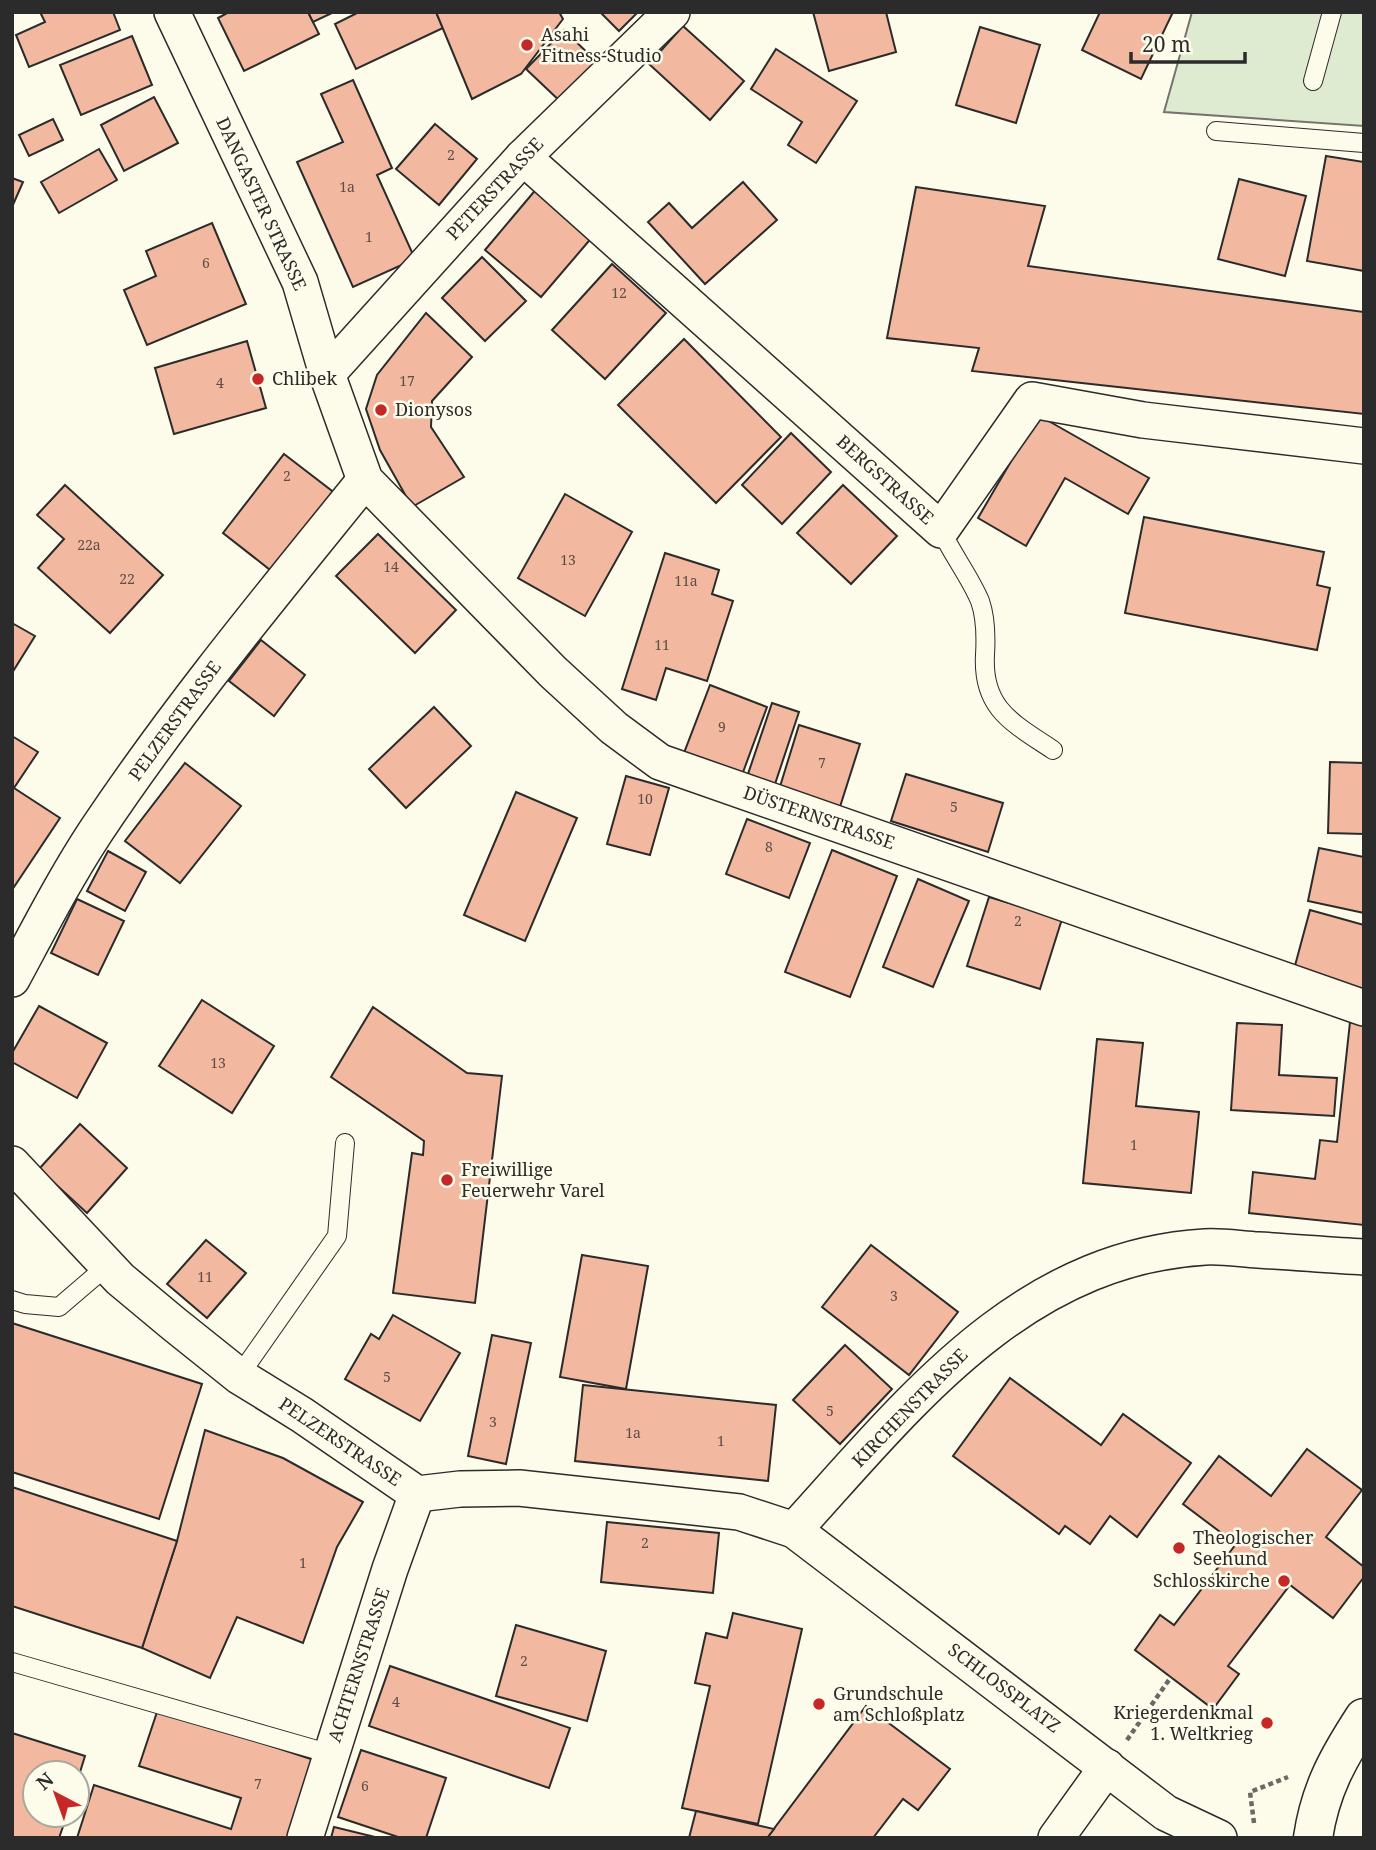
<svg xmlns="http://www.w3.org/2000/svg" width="1376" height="1850" font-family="'Noto Serif',serif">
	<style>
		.green { fill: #deebd1; stroke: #74746e; stroke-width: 2 }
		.building { fill: #f2b8a0; stroke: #2b2b2b; stroke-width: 2 }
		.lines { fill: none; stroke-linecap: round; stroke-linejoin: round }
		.lane-casing { stroke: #2b2b2b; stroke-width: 20 }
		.street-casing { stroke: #2b2b2b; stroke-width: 38 }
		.secondary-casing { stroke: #2b2b2b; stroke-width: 41 }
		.path { stroke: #6a6964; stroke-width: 4.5; stroke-dasharray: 5 3.5; stroke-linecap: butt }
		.lane { stroke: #fdfbea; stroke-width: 18 }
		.street { stroke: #fdfbea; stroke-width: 35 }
		.secondary { stroke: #fdfbea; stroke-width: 38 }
		.poi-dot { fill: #c62828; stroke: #fdfbea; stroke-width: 2.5 }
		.labels { text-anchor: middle; stroke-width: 5; stroke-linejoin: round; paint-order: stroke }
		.number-label { font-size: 14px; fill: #5d4e48 }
		.poi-label { font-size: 18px; fill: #2b2b2b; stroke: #fdfbea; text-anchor: start }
		.street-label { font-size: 18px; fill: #2b2b2b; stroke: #fdfbea }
	</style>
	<rect width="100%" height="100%" fill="#fdfbea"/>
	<!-- green -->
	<path class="green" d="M1192,12H1364V126L1164,112Z"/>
	<!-- building -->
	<g class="building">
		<path d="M40,12H113L120,30L29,67L16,35L45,22Z"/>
		<path d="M229,12H308L319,34L244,71L218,18Z"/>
		<path d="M308,12H334L313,22Z"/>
		<path d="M359,12H436L443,28L356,69L335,24Z"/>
		<path d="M436,12H559L563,19L521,74L472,99Z"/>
		<path d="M600,12H638L619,31Z"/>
		<path d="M813,12H886L896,52L829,71Z"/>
		<path d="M1100,12H1173L1141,79L1082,50Z"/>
		<path d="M683,26L744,81L710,120L649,64Z"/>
		<path d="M980,27L1040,45L1016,123L956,105Z"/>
		<path d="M564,30L600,65L563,104L526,69Z"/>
		<path d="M132,36L152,85L81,115L60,65Z"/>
		<path d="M776,49L857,101L816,163L788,145L802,122L751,89Z"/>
		<path d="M353,80L392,168L377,175L415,259L353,287L297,162L343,142L321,94Z"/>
		<path d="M154,97L178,143L124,171L101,125Z"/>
		<path d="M53,119L63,140L29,156L19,135Z"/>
		<path d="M435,124L477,159L439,205L396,169Z"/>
		<path d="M99,149L117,180L59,213L41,182Z"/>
		<path d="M1326,156L1364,162V271L1307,261Z"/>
		<path d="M12,178L23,182L12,207Z"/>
		<path d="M1239,179L1306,196L1285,276L1218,259Z"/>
		<path d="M743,182L777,220L705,284L648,222L669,203L692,228Z"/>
		<path d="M538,187L594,235L541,297L485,250Z"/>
		<path d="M916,187L1045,206L1028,266L1364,312V414L972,371L979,348L887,338Z"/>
		<path d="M212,223L246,304L147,345L124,290L156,276L146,251Z"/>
		<path d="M482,257L526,301L485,341L442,298Z"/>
		<path d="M612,264L666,313L605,379L552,330Z"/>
		<path d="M426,313L472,357L432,401L431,427L464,477L412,507L380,450L366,409L377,375Z"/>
		<path d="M684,339L781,437L716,503L618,405Z"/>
		<path d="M247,341L266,408L174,434L155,368Z"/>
		<path d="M1038,415L1149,478L1128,514L1065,478L1026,546L978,518Z"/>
		<path d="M791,433L831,472L782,524L742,485Z"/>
		<path d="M284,454L336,494L274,573L223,533Z"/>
		<path d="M65,485L163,575L110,633L38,568L64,539L37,515Z"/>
		<path d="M843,485L897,536L851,584L797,533Z"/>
		<path d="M565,494L632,532L585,616L518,578Z"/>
		<path d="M1144,517L1324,552L1317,585L1330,588L1317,650L1125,613Z"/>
		<path d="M378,534L456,610L415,653L336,576Z"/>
		<path d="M665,553L719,570L712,594L733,601L707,681L666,668L656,700L622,689Z"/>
		<path d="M12,623L35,636L12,673Z"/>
		<path d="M261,640L305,675L274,716L229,681Z"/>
		<path d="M710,685L767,707L742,775L684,753Z"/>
		<path d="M772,703L799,712L775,784L748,774Z"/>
		<path d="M434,707L471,746L406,808L369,769Z"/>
		<path d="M799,725L860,744L838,813L778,793Z"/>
		<path d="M12,736L38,752L14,788L60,818L12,890Z"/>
		<path d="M1330,762L1364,763V834L1328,833Z"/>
		<path d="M185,763L241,806L180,883L125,841Z"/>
		<path d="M906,774L1003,803L988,852L891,821Z"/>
		<path d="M626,776L669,788L650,855L607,844Z"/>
		<path d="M516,792L577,818L525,941L464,915Z"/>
		<path d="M747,819L810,843L789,898L726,874Z"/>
		<path d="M1319,848L1364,857V913L1308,901Z"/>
		<path d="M832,850L897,876L850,997L785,972Z"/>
		<path d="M108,851L146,872L125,911L87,891Z"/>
		<path d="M918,879L969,901L933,987L883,967Z"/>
		<path d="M989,897L1062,919L1040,989L967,966Z"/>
		<path d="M77,899L124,921L98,975L51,953Z"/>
		<path d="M1310,910L1364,925V992L1293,973Z"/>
		<path d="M202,1000L274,1046L232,1113L159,1066Z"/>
		<path d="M39,1006L107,1043L77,1098L12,1062V1053Z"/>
		<path d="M373,1007L467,1073L502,1076L475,1303L393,1293L412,1153L423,1155L424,1141L331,1077Z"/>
		<path d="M1350,1022L1364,1023V1225L1249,1213L1253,1172L1315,1179L1320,1140L1337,1142Z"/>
		<path d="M1237,1023L1282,1025L1279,1075L1337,1078L1334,1116L1231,1110Z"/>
		<path d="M1097,1039L1143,1043L1136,1106L1199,1112L1191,1193L1083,1183Z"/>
		<path d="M80,1124L127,1168L87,1213L39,1169Z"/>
		<path d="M206,1240L246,1273L207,1318L167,1284Z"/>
		<path d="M871,1245L958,1312L909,1375L822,1307Z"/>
		<path d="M582,1255L648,1266L626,1389L560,1377Z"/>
		<path d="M393,1315L460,1353L420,1421L345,1379L371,1334L379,1339Z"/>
		<path d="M12,1323L202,1384L159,1519L12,1472Z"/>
		<path d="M492,1335L531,1343L506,1464L468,1456Z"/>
		<path d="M845,1345L892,1389L840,1444L793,1400Z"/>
		<path d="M1010,1378L1101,1445L1123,1414L1191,1463L1137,1537L1110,1516L1090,1544L1065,1526L1059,1534L953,1456Z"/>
		<path d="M583,1385L776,1405L768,1481L575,1461Z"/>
		<path d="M205,1430L283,1458L363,1502L337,1547L303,1643L237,1617L210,1678L142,1648L177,1541Z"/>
		<path d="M1307,1449L1362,1490L1326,1537L1364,1567V1577L1333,1618L1290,1585L1228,1666L1239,1674L1213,1709L1135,1650L1160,1615L1174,1625L1236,1544L1183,1504L1219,1456L1271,1496Z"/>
		<path d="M12,1487L177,1541L142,1648L12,1606Z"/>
		<path d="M607,1522L719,1533L713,1593L601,1582Z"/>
		<path d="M733,1613L802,1629L758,1824L682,1808L710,1686L695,1683L706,1633L727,1638Z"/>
		<path d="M516,1625L606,1651L587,1721L496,1696Z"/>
		<path d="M390,1666L570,1728L549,1788L369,1726Z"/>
		<path d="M866,1706L950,1769L918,1810L903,1799L873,1838H767Z"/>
		<path d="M158,1709L317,1761L292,1838H77L94,1785L231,1829L241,1798L139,1766Z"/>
		<path d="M12,1733L85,1756L77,1782V1773H35V1815H67L59,1838H12Z"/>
		<path d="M361,1750L446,1778L426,1838H401L338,1817Z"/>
		<path d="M696,1811L774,1829L767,1838H689Z"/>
		<path d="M334,1827L379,1838H331Z"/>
	</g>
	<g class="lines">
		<!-- lane casing -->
		<g class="lane-casing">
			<g id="lane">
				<path d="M1313,81L1332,12"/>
				<path d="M1216,131L1364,143"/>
				<path d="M941,530C952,554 970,577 980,601C986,618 986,638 985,655C982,709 1013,723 1053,750"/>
				<path d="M12,1300L25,1304L59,1307L107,1266"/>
				<path d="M239,1376L337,1236L345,1143"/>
				<path d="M12,1662L331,1754"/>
			</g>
		</g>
		<!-- street casing -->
		<g class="street-casing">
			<g id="street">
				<path d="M172,12L300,282L327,374L365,480L553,672L614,728L660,762L1364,1008"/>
				<path d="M523,157L941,530L1032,400L1143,420L1364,446"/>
				<path d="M327,374L523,157L672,12"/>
				<path d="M12,979C39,929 65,878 96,831C178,708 272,595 365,480"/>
				<path d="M12,1164L120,1279L174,1324L239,1376L302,1415L417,1494L460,1489L519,1488L739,1512L794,1530L1166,1813L1219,1838"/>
				<path d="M794,1530C909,1404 1020,1258 1205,1247C1222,1246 1241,1249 1258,1250C1293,1252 1328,1255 1364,1257"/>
				<path d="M305,1838L390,1569L417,1494"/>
				<path d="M1056,1838L1107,1767"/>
			</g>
		</g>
		<!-- secondary casing -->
		<g class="secondary-casing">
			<path id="secondary" d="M1313,1838C1320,1790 1338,1758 1364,1718"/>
		</g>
		<!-- path -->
		<g class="path">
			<path d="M1127,1740L1171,1677"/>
			<path d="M1254,1823L1250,1792L1288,1777"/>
		</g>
		<!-- lane -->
		<use href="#lane" class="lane"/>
		<!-- street -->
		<use href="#street" class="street"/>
		<!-- secondary -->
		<use href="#secondary" class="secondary"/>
	</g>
	<!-- markers -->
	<g class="poi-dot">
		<circle cx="527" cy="45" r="7"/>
		<circle cx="258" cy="379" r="7"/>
		<circle cx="381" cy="410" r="7"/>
		<circle cx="447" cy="1180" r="7"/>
		<circle cx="1179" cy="1548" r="7"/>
		<circle cx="1284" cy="1581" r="7"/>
		<circle cx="819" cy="1704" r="7"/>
		<circle cx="1267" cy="1723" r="7"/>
	</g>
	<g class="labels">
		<!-- number labels -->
		<g class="number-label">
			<text x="451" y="160">2</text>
			<text x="347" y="192">1a</text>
			<text x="369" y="242">1</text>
			<text x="206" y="268">6</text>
			<text x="619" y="298">12</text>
			<text x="407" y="386">17</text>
			<text x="220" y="388">4</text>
			<text x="287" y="481">2</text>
			<text x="89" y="550">22a</text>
			<text x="568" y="565">13</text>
			<text x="391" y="572">14</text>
			<text x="127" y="584">22</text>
			<text x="686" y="586">11a</text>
			<text x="662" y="650">11</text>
			<text x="722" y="732">9</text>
			<text x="822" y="768">7</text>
			<text x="645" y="804">10</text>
			<text x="954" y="812">5</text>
			<text x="769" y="852">8</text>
			<text x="1018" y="926">2</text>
			<text x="218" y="1068">13</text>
			<text x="1134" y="1150">1</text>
			<text x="205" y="1282">11</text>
			<text x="894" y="1301">3</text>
			<text x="387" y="1382">5</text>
			<text x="830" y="1416">5</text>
			<text x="493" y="1427">3</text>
			<text x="633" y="1438">1a</text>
			<text x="721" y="1446">1</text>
			<text x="645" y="1548">2</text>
			<text x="303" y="1568">1</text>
			<text x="524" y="1666">2</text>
			<text x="396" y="1707">4</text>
			<text x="258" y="1789">7</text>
			<text x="365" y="1791">6</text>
		</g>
		<!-- poi labels -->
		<g class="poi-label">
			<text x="541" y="41">Asahi<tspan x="541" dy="21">Fitness-Studio</tspan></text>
			<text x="272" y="385">Chlibek</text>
			<text x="395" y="416">Dionysos</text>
			<text x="461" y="1176">Freiwillige<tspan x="461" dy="21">Feuerwehr Varel</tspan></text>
			<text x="1193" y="1544">Theologischer<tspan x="1193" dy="21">Seehund</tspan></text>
			<text x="1270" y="1587" text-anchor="end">Schlosskirche</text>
			<text x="833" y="1700">Grundschule<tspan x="833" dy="21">am Schloßplatz</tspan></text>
			<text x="1253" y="1719" text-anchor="end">Kriegerdenkmal<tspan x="1253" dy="21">1. Weltkrieg</tspan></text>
		</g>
		<!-- street labels -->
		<g class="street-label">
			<text transform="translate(495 189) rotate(-47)" y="6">PETERSTRASSE</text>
			<text transform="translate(261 204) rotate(65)" y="6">DANGASTER STRASSE</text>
			<text transform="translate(885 480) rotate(42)" y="6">BERGSTRASSE</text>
			<text transform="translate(175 721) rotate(-54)" y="6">PELZERSTRASSE</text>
			<text transform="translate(819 818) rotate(19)" y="6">DÜSTERNSTRASSE</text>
			<text transform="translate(910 1408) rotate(-46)" y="6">KIRCHENSTRASSE</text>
			<text transform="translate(340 1442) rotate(34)" y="6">PELZERSTRASSE</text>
			<text transform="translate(359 1665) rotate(-72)" y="6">ACHTERNSTRASSE</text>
			<text transform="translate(1004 1688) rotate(37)" y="6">SCHLOSSPLATZ</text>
		</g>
	</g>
	<!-- border -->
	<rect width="1376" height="1850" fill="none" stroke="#2b2b2b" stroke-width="28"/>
	<!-- north arrow -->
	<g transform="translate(56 1794) rotate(319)"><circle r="33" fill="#fdfbea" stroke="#a9a89e" stroke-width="2"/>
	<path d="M0-5L12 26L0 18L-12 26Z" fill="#c62828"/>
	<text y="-10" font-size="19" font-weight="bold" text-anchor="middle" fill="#2b2b2b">N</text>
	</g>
	<!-- scale -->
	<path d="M1131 52v10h114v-10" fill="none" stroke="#2b2b2b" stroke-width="3.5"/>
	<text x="1142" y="52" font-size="21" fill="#2b2b2b" stroke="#fdfbea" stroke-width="5" paint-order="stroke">20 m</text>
</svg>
